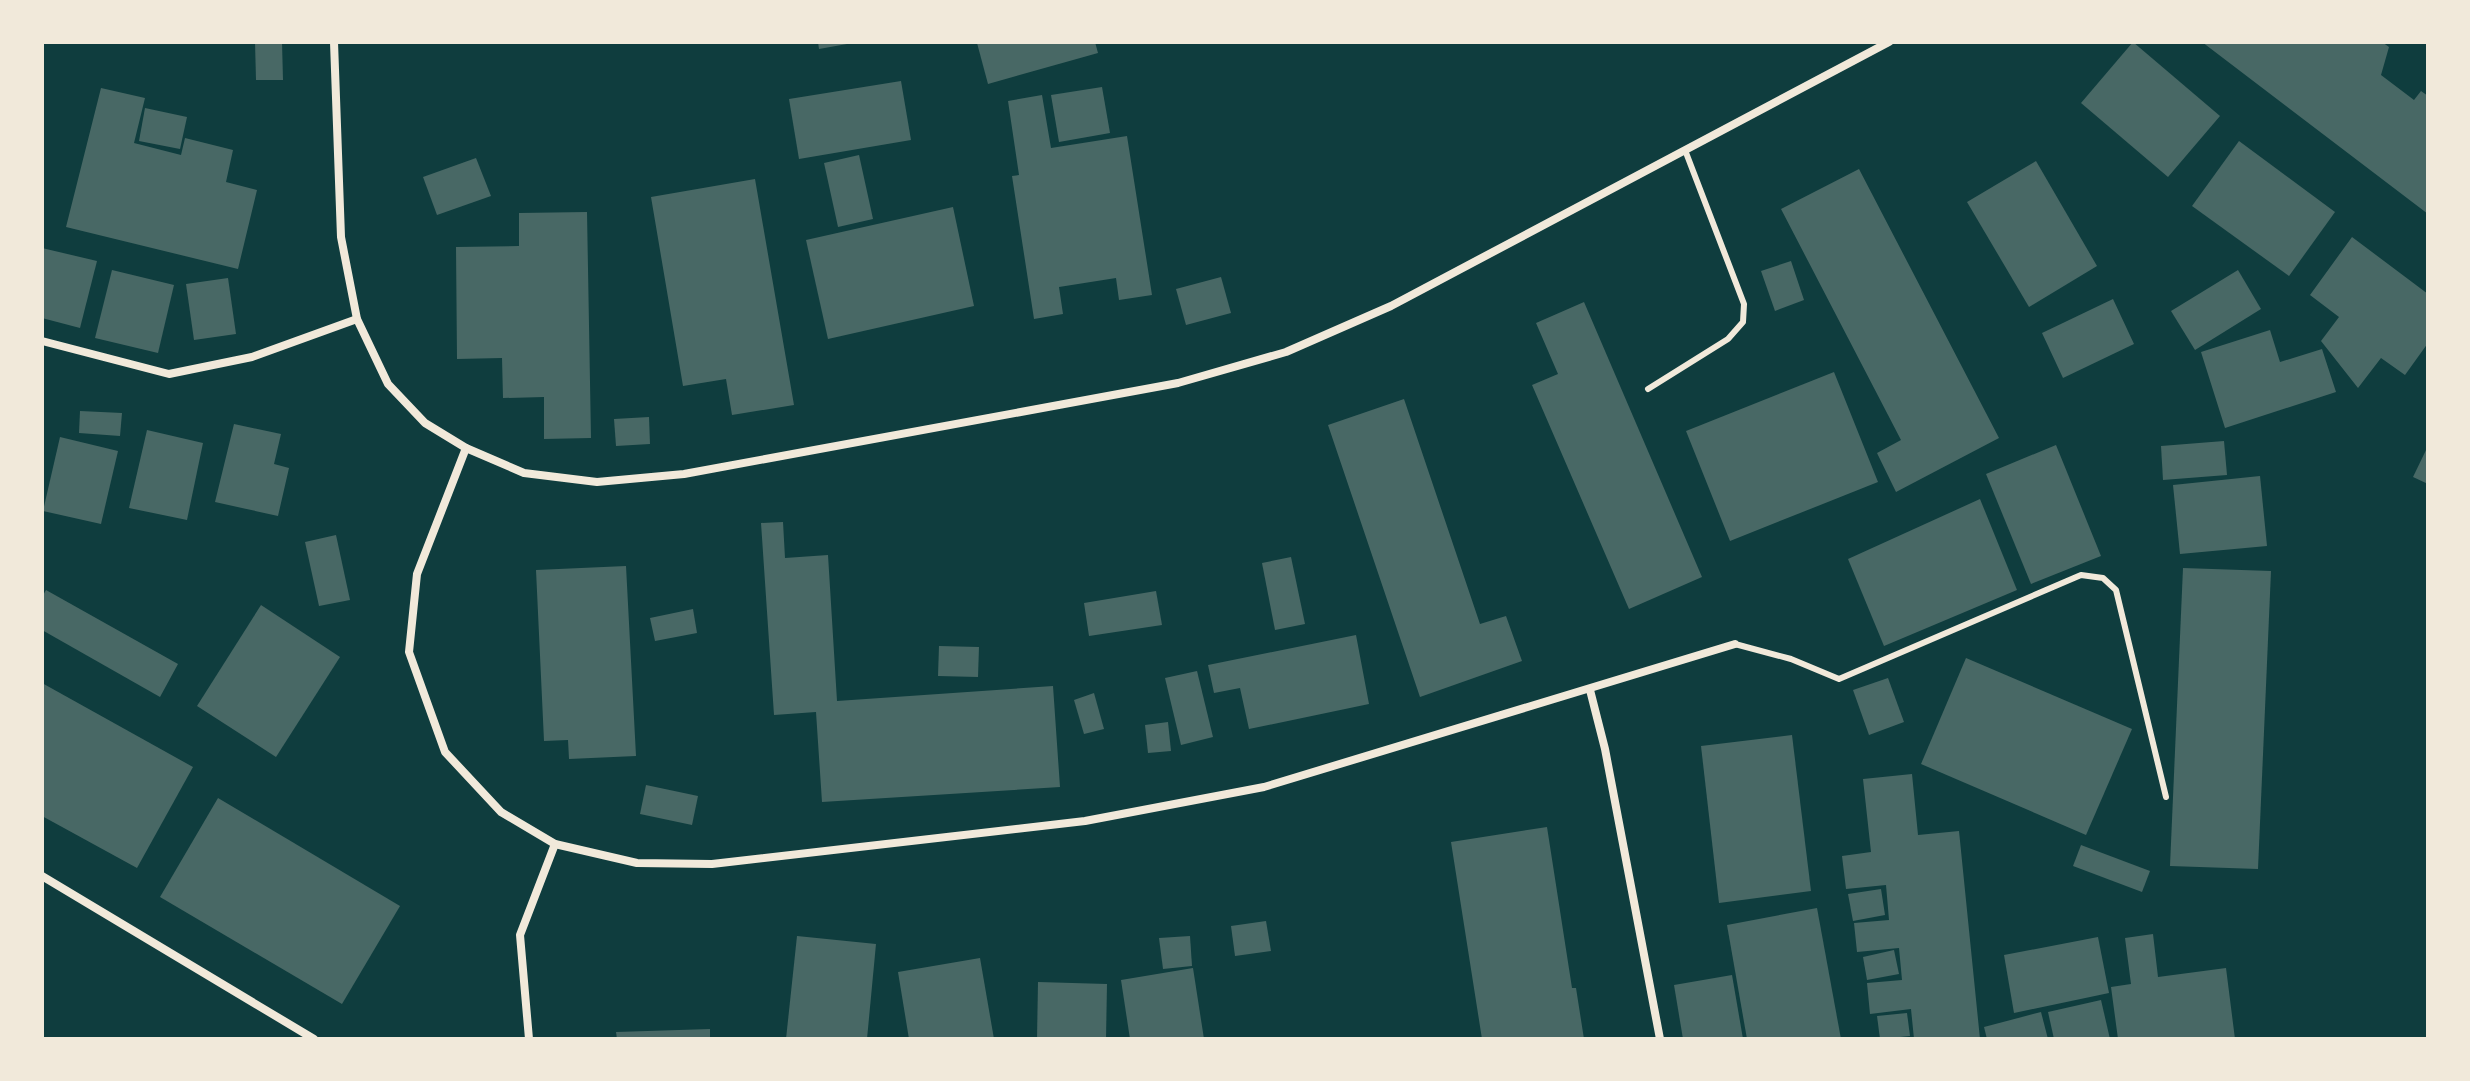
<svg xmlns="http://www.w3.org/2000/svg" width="2470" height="1081" font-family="Inter,sans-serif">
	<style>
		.building { fill: #486865 }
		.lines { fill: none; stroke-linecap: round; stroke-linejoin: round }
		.service { stroke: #f1e9da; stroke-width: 6 }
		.minor { stroke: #f1e9da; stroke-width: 8 }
	</style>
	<rect width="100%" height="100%" fill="#0f3d3e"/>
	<!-- building -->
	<g class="building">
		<path d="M255,42H282L283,80H256Z"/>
		<path d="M818,42H847V44L819,49Z"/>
		<path d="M981,42H1095L1098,53L988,84L977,43Z"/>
		<path d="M2133,42L2220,116L2168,177L2081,103Z"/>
		<path d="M2202,42H2382L2389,47L2381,75L2414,100L2421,91L2428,96V214Z"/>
		<path d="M901,81L911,140L799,159L789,99Z"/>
		<path d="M1102,87L1110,133L1059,142L1051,95Z"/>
		<path d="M101,88L145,98L134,143L181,155L185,138L233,150L226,182L257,190L238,269L66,227Z"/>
		<path d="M1042,95L1051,148L1127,136L1152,295L1119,300L1116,278L1059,287L1063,314L1034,319L1012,176L1019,175L1008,101Z"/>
		<path d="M145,108L187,117L180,149L139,141Z"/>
		<path d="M2239,141L2335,212L2289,276L2192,206Z"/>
		<path d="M859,155L873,219L838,227L824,163Z"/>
		<path d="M476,158L491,196L437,215L423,177Z"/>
		<path d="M2036,161L2097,266L2029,307L1967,202Z"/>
		<path d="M1859,169L1999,438L1896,492L1877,453L1901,440L1781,209Z"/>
		<path d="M755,179L794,405L732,415L726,379L683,386L651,197Z"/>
		<path d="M953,207L974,306L828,339L806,240Z"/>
		<path d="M587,212L591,438L544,439V397L503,398L502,358L457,359L456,247L519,246V213Z"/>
		<path d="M2352,237L2428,294V343L2405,375L2381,358L2358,388L2321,341L2339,317L2310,295Z"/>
		<path d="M42,248L97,261L80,328L42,318Z"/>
		<path d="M1791,261L1804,300L1775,311L1761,271Z"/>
		<path d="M112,270L174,285L158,353L95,338Z"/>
		<path d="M2238,270L2261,309L2195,350L2171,311Z"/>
		<path d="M1221,277L1231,313L1186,325L1176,289Z"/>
		<path d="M228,278L236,334L194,340L186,284Z"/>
		<path d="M2113,299L2134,344L2063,378L2042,333Z"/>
		<path d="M1584,302L1702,577L1629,609L1532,385L1558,374L1536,323Z"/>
		<path d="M2270,330L2280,362L2322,349L2336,392L2225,428L2201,352Z"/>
		<path d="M1834,372L1878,482L1730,541L1686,431Z"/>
		<path d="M1404,399L1480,624L1506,616L1522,661L1420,697L1328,425Z"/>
		<path d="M80,411L122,413L120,436L79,433Z"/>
		<path d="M649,417L650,444L616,446L614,419Z"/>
		<path d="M234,424L281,434L274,464L289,468L278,516L215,502Z"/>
		<path d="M147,430L203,443L187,520L129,508Z"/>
		<path d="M60,437L118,451L101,524L43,511Z"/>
		<path d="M2224,441L2227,475L2163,480L2161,446Z"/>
		<path d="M2056,445L2101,556L2031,584L1986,474Z"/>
		<path d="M2428,446V484L2413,477Z"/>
		<path d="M2260,476L2267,546L2180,554L2173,485Z"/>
		<path d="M1980,499L2017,590L1884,646L1848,559Z"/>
		<path d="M783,522L785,558L828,555L837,701L1053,686L1060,787L822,802L816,712L774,715L761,523Z"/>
		<path d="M336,535L350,600L319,606L305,542Z"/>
		<path d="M1291,557L1305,624L1275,630L1262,563Z"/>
		<path d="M626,566L636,756L569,759L568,740L544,741L536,570Z"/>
		<path d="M2183,568L2271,571L2258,869L2170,866Z"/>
		<path d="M46,590L178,664L160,697L42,630V597Z"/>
		<path d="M1156,591L1162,625L1089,636L1084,603Z"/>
		<path d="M261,605L340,657L276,757L197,706Z"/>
		<path d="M693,609L697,633L655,641L650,618Z"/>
		<path d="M1356,635L1369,704L1249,729L1240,688L1214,693L1208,665Z"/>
		<path d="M939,646L979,647L978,677L938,676Z"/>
		<path d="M1966,658L2132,729L2086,835L1921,764Z"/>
		<path d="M1197,671L1213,737L1181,745L1165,678Z"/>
		<path d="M1888,678L1904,722L1869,735L1853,690Z"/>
		<path d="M42,683L193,767L137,868L42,816Z"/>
		<path d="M1094,693L1104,729L1084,734L1074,700Z"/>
		<path d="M1168,722L1171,751L1148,753L1145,725Z"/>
		<path d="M1792,735L1811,891L1719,903L1701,746Z"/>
		<path d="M1912,774L1918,835L1959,831L1980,1039H1914L1911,1009L1870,1014L1867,983L1902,980L1899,948L1857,952L1854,923L1889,920L1886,885L1846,889L1842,856L1871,852L1863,779Z"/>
		<path d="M646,785L698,796L692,825L640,814Z"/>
		<path d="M218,798L400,906L342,1004L160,897Z"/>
		<path d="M1547,827L1572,988H1576L1584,1039H1482L1451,842Z"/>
		<path d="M2081,845L2150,871L2142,892L2073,866Z"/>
		<path d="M1881,889L1885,915L1853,921L1848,894Z"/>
		<path d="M1817,908L1841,1039H1747L1727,925Z"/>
		<path d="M1266,921L1271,951L1235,956L1231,926Z"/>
		<path d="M2153,934L2158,977L2226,968L2235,1039H2118L2111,987L2131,984L2125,938Z"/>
		<path d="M797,936L876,944L867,1039H786Z"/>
		<path d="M1190,936L1192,966L1163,969L1159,938Z"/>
		<path d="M2098,937L2109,993L2014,1013L2004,955Z"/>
		<path d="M1894,950L1899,974L1867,980L1863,957Z"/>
		<path d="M980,958L994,1039H909L898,972Z"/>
		<path d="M1193,968L1204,1039H1130L1121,980Z"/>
		<path d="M1732,975L1743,1039H1683L1674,985Z"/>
		<path d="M1038,982L1107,984L1106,1039H1037Z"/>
		<path d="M2101,1000L2110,1039H2054L2048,1012Z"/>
		<path d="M2041,1012L2048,1039H1987L1984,1027Z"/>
		<path d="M1907,1013L1910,1036L1880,1039L1877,1016Z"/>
		<path d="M710,1029V1039H617L616,1032Z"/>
	</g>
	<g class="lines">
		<!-- service -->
		<g class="service">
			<path d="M1648,389L1728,339L1743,322L1744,304L1685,150"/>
			<path d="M1735,644L1791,659L1839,679L2081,575L2103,578L2116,590L2166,797"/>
		</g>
		<!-- minor -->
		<g class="minor">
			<path d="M334,42L341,237L357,319L388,384L425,423L466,448L524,473L597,482L684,474L1178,383L1286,352L1391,306L1889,42"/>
			<path d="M42,341L169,374L252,357L357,319"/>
			<path d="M466,448L417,574L409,652L445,752L501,812L555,844L637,863L712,864L1085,821L1264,787L1735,644"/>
			<path d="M1590,690L1605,749L1660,1039"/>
			<path d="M42,876L314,1039"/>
			<path d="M529,1039L520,935L555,844"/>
		</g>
	</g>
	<!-- border -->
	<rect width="2470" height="1081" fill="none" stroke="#f1e9da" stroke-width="88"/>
</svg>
